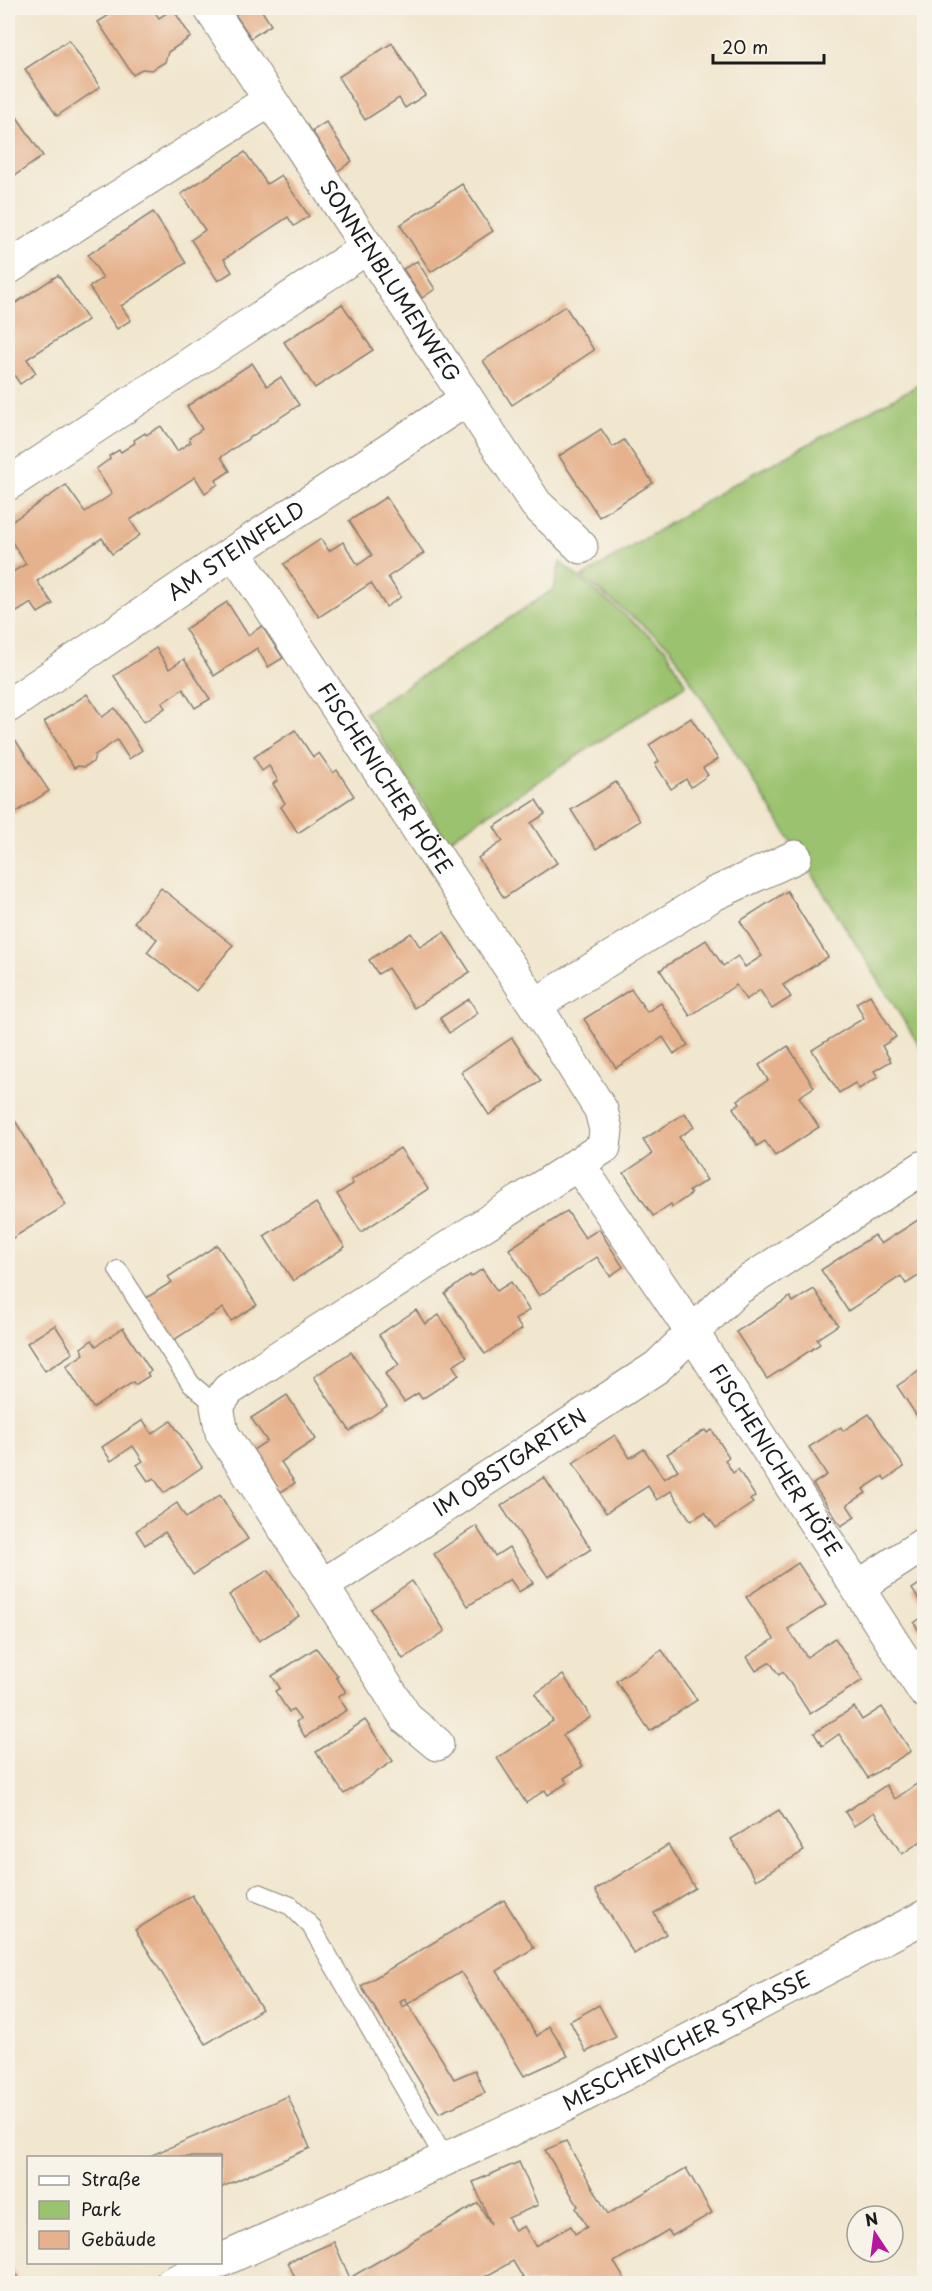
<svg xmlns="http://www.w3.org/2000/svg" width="932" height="2291" font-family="'Playpen Sans',sans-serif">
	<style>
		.green { fill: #9bc26e; stroke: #5c6f45; stroke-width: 1.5 }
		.building { fill: #e6b28d }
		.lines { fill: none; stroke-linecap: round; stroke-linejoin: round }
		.service-casing { stroke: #868175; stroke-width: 20 }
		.minor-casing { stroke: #868175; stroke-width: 35 }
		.service { stroke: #fff; stroke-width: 18 }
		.minor { stroke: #fff; stroke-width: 33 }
		.labels { text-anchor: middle; stroke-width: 6; stroke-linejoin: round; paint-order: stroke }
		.street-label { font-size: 21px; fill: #1c1c1c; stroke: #f7f3e8 }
	</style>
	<rect width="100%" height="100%" fill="#f7f3e8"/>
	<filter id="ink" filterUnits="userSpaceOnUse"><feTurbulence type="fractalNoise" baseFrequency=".0167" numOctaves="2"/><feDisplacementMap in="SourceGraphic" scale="12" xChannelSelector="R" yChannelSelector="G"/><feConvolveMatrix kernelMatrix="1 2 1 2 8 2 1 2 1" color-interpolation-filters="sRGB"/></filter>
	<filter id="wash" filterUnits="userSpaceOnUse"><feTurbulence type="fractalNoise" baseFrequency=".008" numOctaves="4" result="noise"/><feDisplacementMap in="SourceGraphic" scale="24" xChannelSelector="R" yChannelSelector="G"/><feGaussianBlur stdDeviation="1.35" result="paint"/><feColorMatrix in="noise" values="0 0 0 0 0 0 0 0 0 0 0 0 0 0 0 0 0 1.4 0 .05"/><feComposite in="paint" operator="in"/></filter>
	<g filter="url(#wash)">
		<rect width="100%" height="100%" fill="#f1e6ce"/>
		<!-- green -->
		<g class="green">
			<path d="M924,382V1053L669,646L582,577L734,484Z"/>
			<path d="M560,562L666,649L686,685L447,841L365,713L554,589Z"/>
		</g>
		<g id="blocks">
			<!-- building -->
			<g class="building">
				<path d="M120,8H152L159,18L173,9L191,37L168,52L165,62L152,70L142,69L133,75L98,22Z"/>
				<path d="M231,8H268L262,11L271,25L251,38Z"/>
				<path d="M69,40L100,87L57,116L25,69Z"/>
				<path d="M392,43L425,95L405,108L399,98L365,120L338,77Z"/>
				<path d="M13,111L43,156L8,180V114Z"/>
				<path d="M326,122L352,161L338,171L312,131Z"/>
				<path d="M245,152L267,184L281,175L309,216L294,226L288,217L224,259L232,272L218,281L191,240L205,230L181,194Z"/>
				<path d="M462,184L493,231L431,272L400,225Z"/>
				<path d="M153,212L186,263L121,306L131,320L117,329L89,287L103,278L88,255Z"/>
				<path d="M417,261L435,289L422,298L403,269Z"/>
				<path d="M58,275L88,320L27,359L36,373L20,384L11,370L8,372L9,332L8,308Z"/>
				<path d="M342,304L373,350L315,388L284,342Z"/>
				<path d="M565,306L594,350L512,405L483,361Z"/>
				<path d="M252,363L267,386L281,377L299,405L221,457L230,471L216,480L218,484L205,493L195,477L130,520L140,535L112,554L102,538L37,581L53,604L38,613L31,603L17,612L13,606L8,610V573L10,571L11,573L26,564L8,536V524L66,485L85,512L112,494L96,469L110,459L109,456L119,450L121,452L135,443L134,440L145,433L146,435L161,426L177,451L191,442L189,438L202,429L187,406Z"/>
				<path d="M601,429L613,447L624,440L653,483L599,517L559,456Z"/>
				<path d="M386,497L424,553L388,577L401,597L386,607L371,583L319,617L284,564L321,539L329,551L343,542L358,565L372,555L349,521Z"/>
				<path d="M227,602L248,635L262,626L283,658L268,667L257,648L214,676L185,629Z"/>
				<path d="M156,648L169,669L184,659L210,699L195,708L183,689L162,703L165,708L144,722L114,676Z"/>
				<path d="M87,694L102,717L115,708L142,750L129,759L117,740L95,755L93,762L84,767L78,766L74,768L44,722Z"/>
				<path d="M691,718L718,759L703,768L708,775L691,787L686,779L671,789L655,764L659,761L649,745Z"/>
				<path d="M295,730L313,757L319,753L333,773L337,770L354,796L298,833L281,807L285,803L273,784L278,780L269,766L262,771L254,757Z"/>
				<path d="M16,741L49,791L9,817L8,746Z"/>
				<path d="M616,782L640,821L596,849L571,810Z"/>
				<path d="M536,800L545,814L531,823L557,863L504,898L478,858L503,841L494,827Z"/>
				<path d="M161,888L233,945L196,991L147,952L157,939L134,922Z"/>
				<path d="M787,891L828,957L783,985L791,997L772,1009L760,990L746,1000L736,985L690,1016L660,970L706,940L723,966L738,956L745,967L762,956L740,921Z"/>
				<path d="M444,932L470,972L414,1008L388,968L378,974L369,960L411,933L420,947Z"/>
				<path d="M631,989L647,1012L661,1003L688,1045L674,1054L663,1037L616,1068L584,1019Z"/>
				<path d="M870,995L896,1037L882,1046L891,1061L874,1071L878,1077L859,1089L855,1083L839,1093L812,1050L864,1018L856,1003Z"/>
				<path d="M469,999L478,1013L449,1033L440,1018Z"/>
				<path d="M512,1038L541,1081L489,1115L461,1072Z"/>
				<path d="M788,1046L814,1087L799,1097L819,1127L775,1156L765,1141L757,1146L733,1108L740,1103L738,1100L768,1080L759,1065Z"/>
				<path d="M685,1113L694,1127L679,1137L707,1180L689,1191L691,1194L672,1207L671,1204L653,1216L624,1173L652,1154L643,1140Z"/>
				<path d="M14,1119L66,1205L8,1241V1122Z"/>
				<path d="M400,1148L428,1189L361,1232L337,1194L353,1184L351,1180Z"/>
				<path d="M316,1203L345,1247L293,1281L264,1236Z"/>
				<path d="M567,1211L585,1238L599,1229L623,1267L610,1276L597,1257L539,1296L509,1249Z"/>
				<path d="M924,1216V1275L923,1273L906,1284L901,1276L848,1311L821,1270L874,1235L881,1244Z"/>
				<path d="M217,1245L257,1305L231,1321L223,1308L174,1340L146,1298L172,1282L168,1277Z"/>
				<path d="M482,1269L497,1291L511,1282L529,1310L515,1320L522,1329L485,1354L445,1294L470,1275L471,1277Z"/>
				<path d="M814,1289L838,1325L817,1339L820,1344L767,1379L736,1332L790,1297L793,1302Z"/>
				<path d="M416,1310L425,1324L439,1315L467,1357L453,1366L459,1375L422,1399L418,1393L404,1402L385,1374L399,1365L379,1335Z"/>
				<path d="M55,1325L73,1353L45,1371L27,1343Z"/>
				<path d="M123,1328L151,1371L147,1373L149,1376L135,1385L133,1382L93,1408L66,1366L84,1354L81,1348L92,1340L96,1346Z"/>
				<path d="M351,1352L387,1406L350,1431L314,1377Z"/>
				<path d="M924,1368V1427L897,1386Z"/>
				<path d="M287,1395L316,1439L281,1462L295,1483L281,1492L253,1450L267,1441L251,1418Z"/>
				<path d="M869,1414L904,1467L885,1480L883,1476L863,1489L866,1493L847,1505L855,1517L841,1526L813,1484L827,1475L809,1447L841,1427L843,1431Z"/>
				<path d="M143,1420L152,1434L171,1421L202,1467L164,1493L154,1478L148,1481L137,1465L143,1461L133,1446L111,1461L102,1447Z"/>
				<path d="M705,1430L707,1433L712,1430L729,1457L725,1460L733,1473L738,1469L755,1496L750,1500L753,1503L716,1528L705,1512L691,1521L671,1491L657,1500L648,1486L606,1513L573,1463L615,1435L630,1458L644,1449L664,1479L678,1470L667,1454Z"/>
				<path d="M544,1477L591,1549L548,1577L501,1506Z"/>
				<path d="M220,1495L248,1539L193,1575L165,1532L145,1545L136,1531L177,1503L186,1518Z"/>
				<path d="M476,1526L495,1556L509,1547L533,1583L519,1592L510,1579L468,1606L434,1554Z"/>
				<path d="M798,1563L826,1605L788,1629L807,1657L835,1638L863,1680L810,1714L783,1672L779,1675L770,1662L756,1671L747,1657L774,1639L746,1597Z"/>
				<path d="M268,1570L299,1616L259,1641L229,1595Z"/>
				<path d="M412,1581L445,1631L403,1659L371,1609Z"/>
				<path d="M924,1581V1608L912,1589Z"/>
				<path d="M924,1616V1638L914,1623Z"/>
				<path d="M316,1648L338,1676L336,1677L346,1692L338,1696L347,1710L305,1737L296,1722L300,1719L293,1710L289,1712L275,1691L280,1688L272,1676Z"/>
				<path d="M662,1650L697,1700L650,1731L616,1681Z"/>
				<path d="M563,1675L591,1717L563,1735L583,1766L564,1778L567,1783L548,1795L545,1790L526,1803L497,1758L553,1721L535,1694Z"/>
				<path d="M854,1707L862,1720L882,1707L911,1751L868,1778L839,1734L822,1746L814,1733Z"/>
				<path d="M365,1720L393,1761L344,1794L316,1752Z"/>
				<path d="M924,1779V1839L902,1854L874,1812L854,1826L845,1812L886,1785L895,1799Z"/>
				<path d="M779,1810L804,1851L756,1880L731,1839Z"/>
				<path d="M668,1845L695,1888L654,1913L666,1934L634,1954L595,1890Z"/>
				<path d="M192,1895L262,2009L206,2044L135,1930Z"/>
				<path d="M504,1900L534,1948L497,1971L537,2036L549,2026L568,2056L524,2076L461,1972L408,2004L405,1999L400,2002L403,2007L408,2004L454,2079L475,2070L485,2093L439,2113L361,1986Z"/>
				<path d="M599,2005L616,2037L586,2052L570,2021Z"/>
				<path d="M288,2096L310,2148L220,2188V2157H153L152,2155Z"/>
				<path d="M566,2141L608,2214L686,2168L712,2213L672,2236L668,2230L614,2262L627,2283H526L513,2261L474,2283H352L357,2281L353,2276L478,2203L491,2224L473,2182L519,2162L538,2205L508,2218L515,2231L524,2226L535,2246L571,2226L575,2234L587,2227L576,2208L578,2206L545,2150Z"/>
				<path d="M334,2242L352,2283H297L288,2262Z"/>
				<path d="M8,2260L18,2278L9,2283H8Z"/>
			</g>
		</g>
	</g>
	<g filter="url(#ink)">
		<use href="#blocks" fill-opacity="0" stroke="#868175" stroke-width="1.5"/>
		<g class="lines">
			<!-- service casing -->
			<g class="service-casing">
				<g id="service">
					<path d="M118,1270L191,1384L217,1406"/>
					<path d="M259,1893L291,1906L311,1926L445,2159"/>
				</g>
			</g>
			<!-- minor casing -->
			<g class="minor-casing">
				<g id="minor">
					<path id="s1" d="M210,8L536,504L581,547"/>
					<path d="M8,268L270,100"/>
					<path d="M8,484L368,247"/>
					<path id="s2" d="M234,552L535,1005L601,1110L606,1130L604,1147L228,1390L217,1406L222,1433L322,1586L657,1367L737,1289L924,1167"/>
					<path id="s3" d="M8,706L234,552L467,399"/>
					<path d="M535,1005L714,894L795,857"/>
					<path id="s4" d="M578,1164L692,1332L924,1691"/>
					<path d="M322,1586L407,1719L437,1744"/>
					<path d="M858,1587L924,1544"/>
					<path id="s5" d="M220,2261L565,2105L924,1917"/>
					<path d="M171,2284L217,2262"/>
				</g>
			</g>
			<!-- service -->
			<use href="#service" class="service"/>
			<!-- minor -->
			<use href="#minor" class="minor"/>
		</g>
	</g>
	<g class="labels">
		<!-- street labels -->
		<g class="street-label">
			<text dy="7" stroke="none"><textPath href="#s1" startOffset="327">SONNENBLUMENWEG</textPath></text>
			<text dy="7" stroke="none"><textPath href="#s3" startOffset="276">AM STEINFELD</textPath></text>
			<text dy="7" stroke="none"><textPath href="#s2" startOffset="272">FISCHENICHER HÖFE</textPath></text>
			<text dy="7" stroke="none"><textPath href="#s4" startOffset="356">FISCHENICHER HÖFE</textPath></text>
			<text dy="7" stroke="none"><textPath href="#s2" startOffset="1608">IM OBSTGARTEN</textPath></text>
			<text dy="7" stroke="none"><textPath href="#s5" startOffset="516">MESCHENICHER STRASSE</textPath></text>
		</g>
	</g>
	<!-- margin -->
	<rect width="932" height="2291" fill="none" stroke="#f7f3e8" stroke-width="30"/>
	<!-- legend -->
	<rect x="27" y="2156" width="195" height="108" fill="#f7f3e8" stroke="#9f9d96" stroke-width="1.5"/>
	<rect x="39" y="2176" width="30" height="9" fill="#ffffff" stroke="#9f9d96" stroke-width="1.5"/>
	<text x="81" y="2186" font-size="18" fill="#1c1c1c">Straße</text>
	<rect x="39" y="2201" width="30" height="18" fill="#9bc26e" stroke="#9f9d96" stroke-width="1.5"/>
	<text x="81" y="2216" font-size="18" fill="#1c1c1c">Park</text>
	<rect x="39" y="2231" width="30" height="18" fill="#e6b28d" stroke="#9f9d96" stroke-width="1.5"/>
	<text x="81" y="2246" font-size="18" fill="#1c1c1c">Gebäude</text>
	<!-- north arrow -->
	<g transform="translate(875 2234) rotate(347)"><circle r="28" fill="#f7f3e8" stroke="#9f9d96" stroke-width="1.5"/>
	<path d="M0-4.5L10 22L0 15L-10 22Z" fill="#b5179e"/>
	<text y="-9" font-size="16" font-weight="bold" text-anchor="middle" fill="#1c1c1c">N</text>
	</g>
	<!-- scale -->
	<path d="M713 54v9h111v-9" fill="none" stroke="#1c1c1c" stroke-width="3"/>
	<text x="722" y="54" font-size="18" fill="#1c1c1c" stroke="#f7f3e8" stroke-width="4.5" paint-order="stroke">20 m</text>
</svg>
